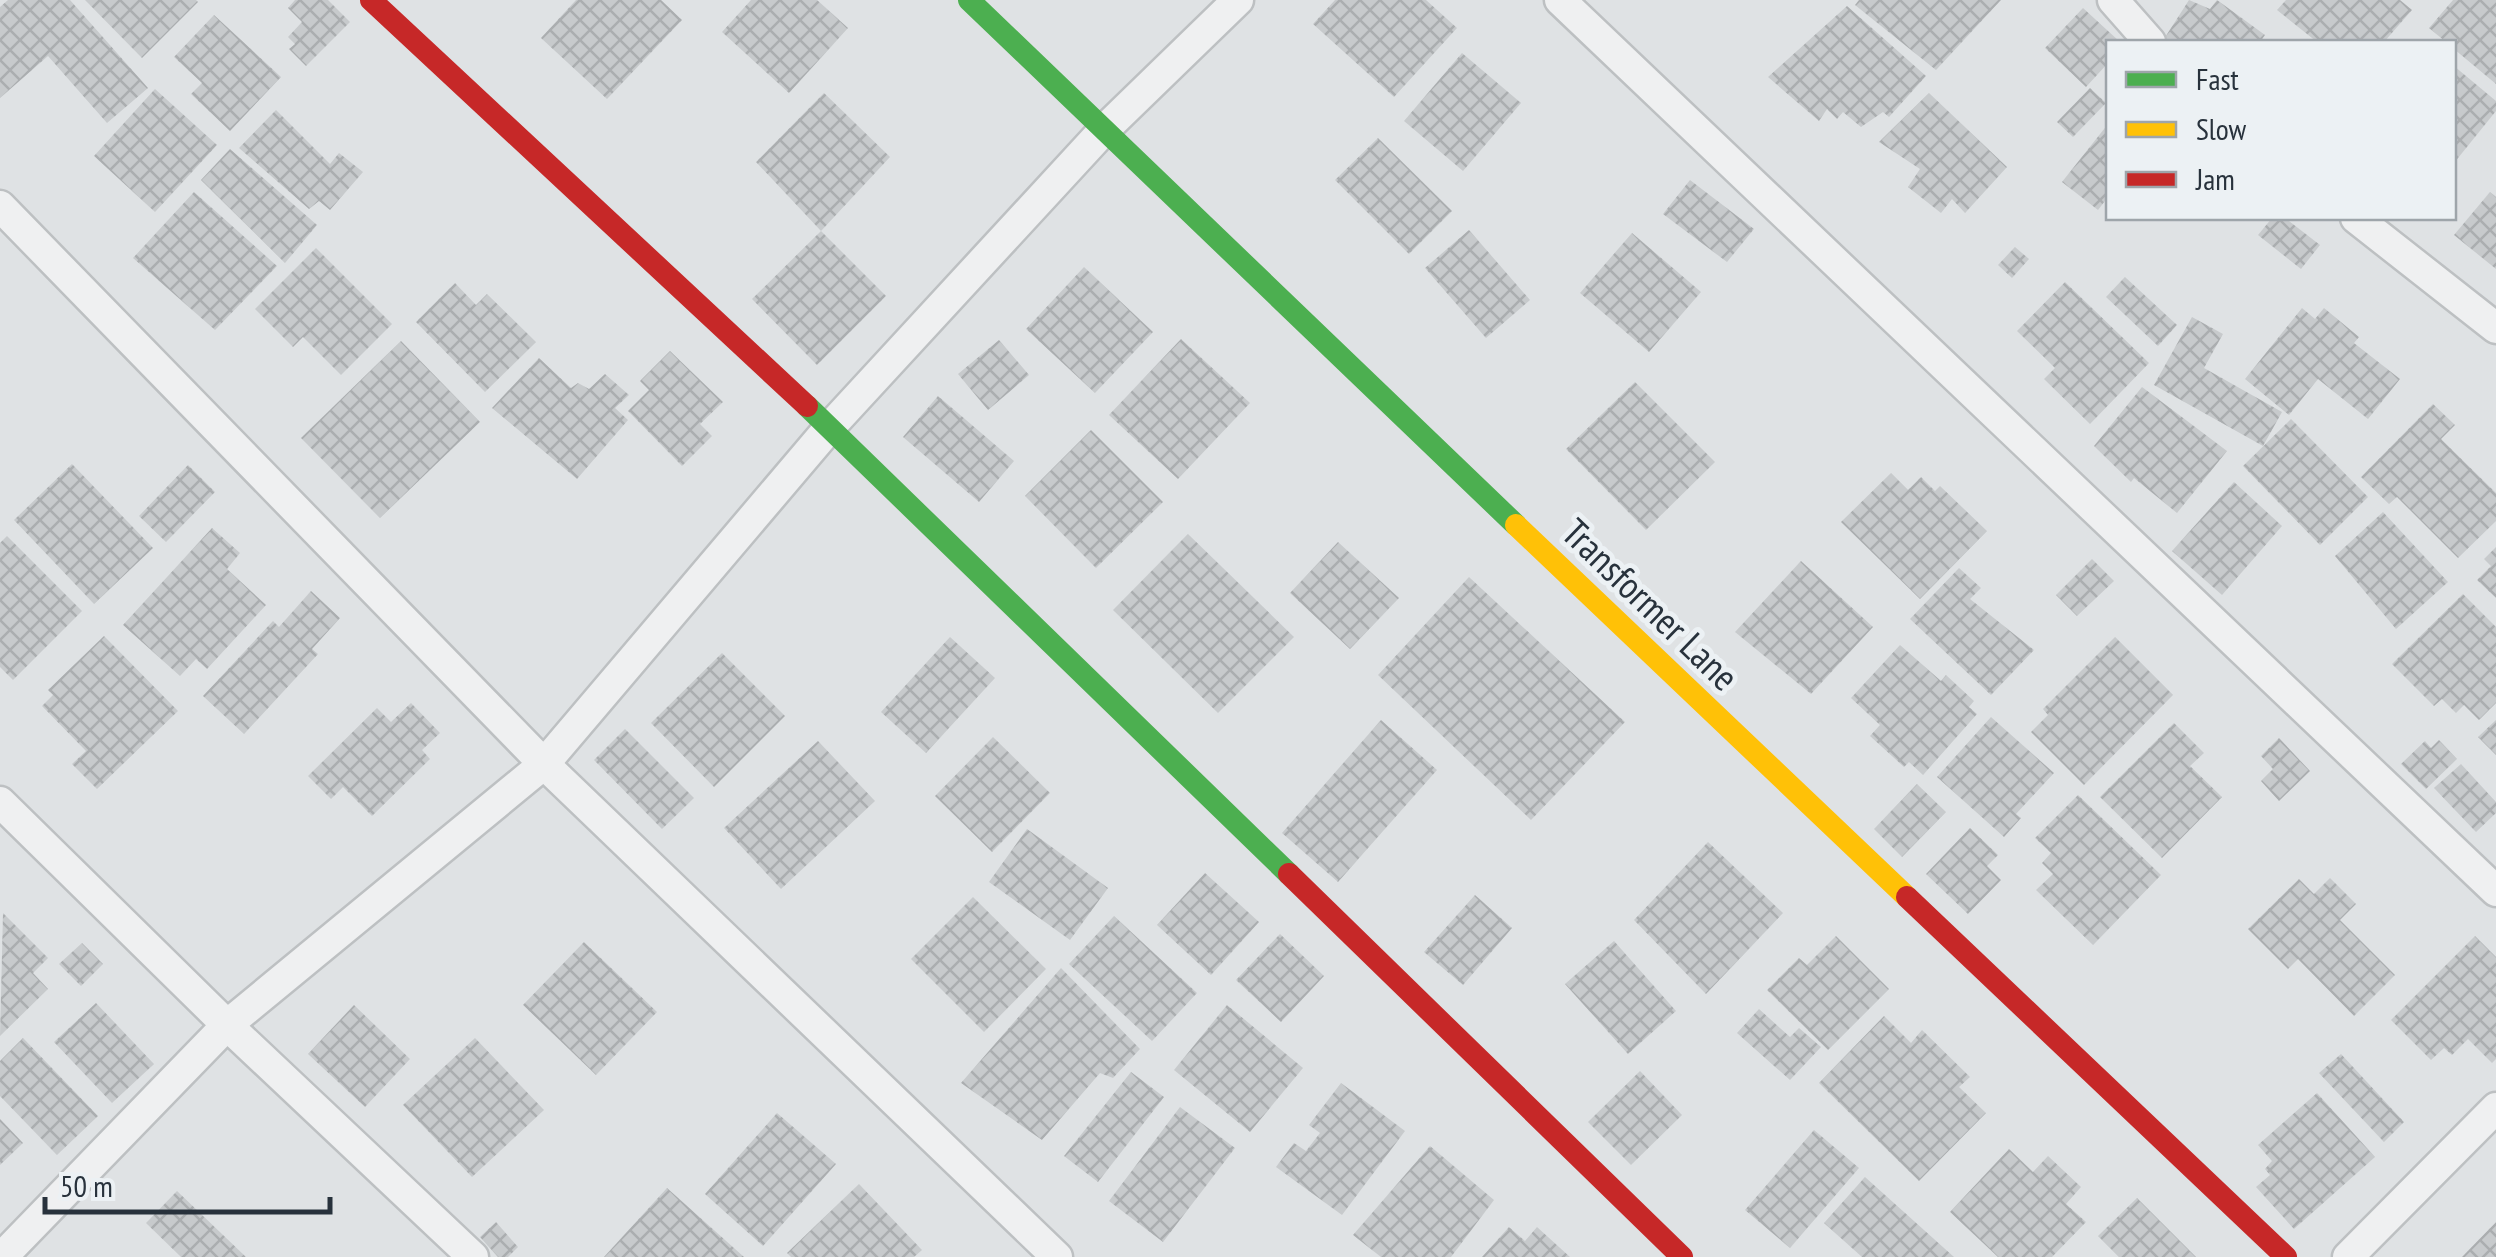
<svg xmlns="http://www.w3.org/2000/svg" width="2496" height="1257" font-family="'PT Sans Narrow',sans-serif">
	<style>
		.building { fill: url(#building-cross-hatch) }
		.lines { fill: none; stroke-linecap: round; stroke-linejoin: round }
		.street-casing { stroke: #bdc0c2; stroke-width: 35 }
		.street { stroke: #eff0f1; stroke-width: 30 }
		.fast { stroke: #4caf50; stroke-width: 22 }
		.slow { stroke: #ffc107; stroke-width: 22 }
		.jam { stroke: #c62828; stroke-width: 22 }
		.labels { text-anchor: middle; stroke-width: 10; stroke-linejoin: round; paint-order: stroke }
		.street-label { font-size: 38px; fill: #28323c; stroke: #ecf1f4 }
	</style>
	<defs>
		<pattern id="building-cross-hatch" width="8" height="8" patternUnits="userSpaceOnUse" patternTransform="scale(2.5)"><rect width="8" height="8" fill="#c7cacc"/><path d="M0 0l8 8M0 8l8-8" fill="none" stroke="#abaeb0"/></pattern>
	</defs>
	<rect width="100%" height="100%" fill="#dfe2e4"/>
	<!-- building -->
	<g class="building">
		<path d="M8,0H70L148,88L107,123L48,56L0,98V7Z"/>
		<path d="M85,0H196L198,2L142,58Z"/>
		<path d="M295,0H328L350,22L306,66L289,49L295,44L288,37L302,22L288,8Z"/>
		<path d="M576,0H661L682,20L607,99L541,38Z"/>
		<path d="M751,0H817L848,28L789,93L722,32Z"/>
		<path d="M1335,0H1426L1457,28L1394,97L1313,24Z"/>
		<path d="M1859,0H2001L1936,70L1855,5Z"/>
		<path d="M2189,0L2210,9L2217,0L2265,35L2260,42H2162Z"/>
		<path d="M2286,0H2400L2412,10L2384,42H2317L2277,10Z"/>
		<path d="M2453,0H2496V84L2454,49V42H2446L2429,28Z"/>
		<path d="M1847,6L1926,76L1889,117L1883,112L1861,127L1843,112L1837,119L1827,109L1819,121L1768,77Z"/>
		<path d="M2083,8L2120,42H2108V63L2086,87L2045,48Z"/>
		<path d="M214,15L281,77L230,131L191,94L202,83L174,57Z"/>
		<path d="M1462,53L1521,103L1463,171L1404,121Z"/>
		<path d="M2454,66L2496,101V111L2454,163Z"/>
		<path d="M2090,88L2106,103L2073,137L2057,122Z"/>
		<path d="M155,89L217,145L155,212L94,156Z"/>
		<path d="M824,93L890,157L821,231L756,162Z"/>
		<path d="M1929,93L2007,167L1965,213L1952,199L1941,213L1908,187L1920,169L1879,142Z"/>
		<path d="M276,110L330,164L339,153L363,172L330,210L319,201L309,209L239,148Z"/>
		<path d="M2108,124V197L2098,210L2062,182Z"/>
		<path d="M1378,138L1452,211L1409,254L1335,180Z"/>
		<path d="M230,149L317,225L285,263L201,180Z"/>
		<path d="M1690,180L1754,229L1727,262L1663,214Z"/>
		<path d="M194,192L277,266L215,330L133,258Z"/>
		<path d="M2490,192L2496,197V269L2454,235Z"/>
		<path d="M2272,218H2285L2320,245L2301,269L2258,235Z"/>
		<path d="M1469,230L1530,300L1486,338L1425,268Z"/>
		<path d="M821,231L886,296L817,365L752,299Z"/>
		<path d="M1632,233L1701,292L1649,352L1580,293Z"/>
		<path d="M2015,247L2029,259L2012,278L1998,265Z"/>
		<path d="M316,248L392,324L341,375L303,337L293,347L255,309Z"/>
		<path d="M1084,267L1153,332L1095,393L1026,329Z"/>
		<path d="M2125,277L2177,325L2158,346L2106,297Z"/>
		<path d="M2065,282L2149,363L2090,424L2044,379L2055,368L2017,331Z"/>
		<path d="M455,283L476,305L487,294L536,342L485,392L416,322Z"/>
		<path d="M2302,308L2315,319L2324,308L2359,337L2354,343L2400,379L2368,419L2318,379L2289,415L2245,379Z"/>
		<path d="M2192,317L2223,334L2204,368L2282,412L2263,446L2154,385Z"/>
		<path d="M1181,339L1250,403L1178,479L1109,415Z"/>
		<path d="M999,340L1029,375L988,410L958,374Z"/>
		<path d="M401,341L480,422L380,518L301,438Z"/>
		<path d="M670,351L723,402L700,424L712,436L682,466L628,411L649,390L640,381Z"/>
		<path d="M539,358L571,388L578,383L589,389L605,374L629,395L615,408L628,420L577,479L492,408Z"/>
		<path d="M1635,382L1715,462L1646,530L1566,449Z"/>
		<path d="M2142,387L2227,451L2177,513L2134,478L2131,482L2094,446Z"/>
		<path d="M938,396L1014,461L979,502L903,437Z"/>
		<path d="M2433,404L2455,425L2441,439L2496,493V521L2458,558L2397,497L2389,504L2361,477Z"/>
		<path d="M2291,419L2368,497L2320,545L2243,466Z"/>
		<path d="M1091,430L1163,502L1096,568L1025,496Z"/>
		<path d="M72,464L153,548L94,604L14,520Z"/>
		<path d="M188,465L215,492L166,542L139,516Z"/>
		<path d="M1891,473L1908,490L1921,477L1935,491L1940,486L1987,531L1920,599L1841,522Z"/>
		<path d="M2234,482L2282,526L2222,595L2172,551Z"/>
		<path d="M2383,512L2448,582L2396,629L2335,556Z"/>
		<path d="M212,528L240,553L227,569L266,605L207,669L196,659L180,676L123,625Z"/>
		<path d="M1188,534L1294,637L1218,713L1113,610Z"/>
		<path d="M7,536L82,611L13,680L0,667V543Z"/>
		<path d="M1338,542L1399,598L1350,649L1290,593Z"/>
		<path d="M2496,547V598L2477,580L2491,566L2484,559Z"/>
		<path d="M2092,559L2114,581L2077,616L2056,595Z"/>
		<path d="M1801,561L1873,627L1811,694L1735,632Z"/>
		<path d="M1959,568L1981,588L1970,599L2034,650L1991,695L1910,619Z"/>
		<path d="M1469,577L1625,722L1531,820L1378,675Z"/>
		<path d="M311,591L340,618L312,649L318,654L244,734L203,696L273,621L279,627Z"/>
		<path d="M2463,594L2496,627V703L2479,720L2464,705L2456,713L2442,699L2434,706L2392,664Z"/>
		<path d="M104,636L178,711L97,789L72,764L86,751L42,706L53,695L48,690Z"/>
		<path d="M950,637L995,678L926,753L881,712Z"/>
		<path d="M2115,637L2173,695L2084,785L2031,732L2048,715L2043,709Z"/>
		<path d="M1900,645L1941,681L1946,675L1974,701L1969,707L1977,714L1923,775L1909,762L1904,767L1870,736L1880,725L1851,698Z"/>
		<path d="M722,653L785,716L714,787L651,723Z"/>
		<path d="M411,703L440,733L422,750L430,759L372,816L343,787L331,799L308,776L377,708L391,722Z"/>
		<path d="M1991,717L2054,773L2016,814L2021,818L2004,837L1937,777Z"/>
		<path d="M1381,720L1437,770L1338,882L1282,833Z"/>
		<path d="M2496,720V755L2478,737Z"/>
		<path d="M2174,723L2204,753L2190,766L2222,797L2162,858L2100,797Z"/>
		<path d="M625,729L694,798L662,829L594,760Z"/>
		<path d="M993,737L1050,793L992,852L935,796Z"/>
		<path d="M2279,738L2310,771L2279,801L2261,781L2273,769L2261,756Z"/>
		<path d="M2439,740L2457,759L2426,789L2401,764L2425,741L2431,748Z"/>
		<path d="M818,741L875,801L781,889L724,828Z"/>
		<path d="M2461,764L2496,802V813L2476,832L2434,788Z"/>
		<path d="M1917,784L1946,812L1902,857L1874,829Z"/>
		<path d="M2078,795L2161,875L2093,945L2036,890L2053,874L2042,863L2051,853L2035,838Z"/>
		<path d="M1970,828L1998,855L1987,866L2001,880L1968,914L1926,874Z"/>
		<path d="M1027,829L1108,888L1070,940L989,882Z"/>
		<path d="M1708,842L1783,913L1706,994L1634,920Z"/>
		<path d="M1205,873L1259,922L1211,975L1157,925Z"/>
		<path d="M2330,878L2356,904L2340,920L2395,975L2354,1016L2298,959L2288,969L2248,929L2299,879L2314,894Z"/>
		<path d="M1475,895L1512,928L1463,985L1424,952Z"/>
		<path d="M973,897L1046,969L984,1032L911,959Z"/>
		<path d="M3,913L48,958L33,973L48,989L0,1036Z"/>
		<path d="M1114,916L1197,993L1152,1041L1069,964Z"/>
		<path d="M1280,934L1324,976L1281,1022L1236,980Z"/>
		<path d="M1836,936L1889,989L1828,1050L1767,990L1799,958L1807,965Z"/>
		<path d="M2475,936L2496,957V1059L2492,1063L2468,1039L2452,1055L2444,1048L2431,1060L2391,1020Z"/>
		<path d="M1614,941L1676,1011L1628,1054L1565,984Z"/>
		<path d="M584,942L657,1012L596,1075L523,1005Z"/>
		<path d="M82,943L103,964L81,986L59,964Z"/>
		<path d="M1061,968L1140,1049L1113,1078L1100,1073L1042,1140L961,1083Z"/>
		<path d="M96,1003L154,1064L112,1103L54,1042Z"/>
		<path d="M354,1005L410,1059L365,1107L308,1054Z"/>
		<path d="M1227,1005L1303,1068L1250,1132L1174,1070Z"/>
		<path d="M1759,1009L1790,1037L1799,1028L1821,1047L1790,1080L1737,1033Z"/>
		<path d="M1884,1016L1911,1043L1922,1030L1970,1077L1959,1087L1986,1113L1919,1181L1819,1083Z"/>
		<path d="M23,1038L98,1116L57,1155L0,1096V1061Z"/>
		<path d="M475,1038L544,1110L472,1177L403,1105Z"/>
		<path d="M2341,1054L2404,1122L2384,1142L2319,1073Z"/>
		<path d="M1640,1071L1682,1115L1631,1165L1588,1122Z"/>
		<path d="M1131,1072L1164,1097L1098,1182L1064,1156Z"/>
		<path d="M1341,1083L1405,1131L1342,1215L1276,1167L1294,1143L1306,1151L1320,1133L1309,1125Z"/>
		<path d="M2317,1093L2375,1157L2294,1229L2256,1187L2270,1175L2265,1169L2272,1161L2258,1145Z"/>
		<path d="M1180,1107L1235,1148L1163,1242L1109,1201Z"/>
		<path d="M777,1113L836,1164L763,1246L705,1194Z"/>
		<path d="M0,1119L23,1143L0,1165Z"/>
		<path d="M1814,1130L1859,1168L1790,1248L1745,1210Z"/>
		<path d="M1430,1146L1494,1200L1451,1257H1381L1353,1235Z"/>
		<path d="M2009,1149L2033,1172L2048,1156L2081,1187L2066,1204L2086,1222L2052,1257H1998L1950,1212Z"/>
		<path d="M1865,1177L1954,1257H1862L1824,1223Z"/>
		<path d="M859,1184L922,1250L914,1257H791L787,1253Z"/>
		<path d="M667,1188L744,1257H604Z"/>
		<path d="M177,1191L246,1257H181L146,1223Z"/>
		<path d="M2137,1198L2196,1257H2119L2098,1236Z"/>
		<path d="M496,1222L518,1247L508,1257H498L480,1237Z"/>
		<path d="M2496,1222V1257H2462Z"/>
		<path d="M1509,1227L1525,1241L1537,1227L1570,1257H1482Z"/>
	</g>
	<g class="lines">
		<!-- street casing -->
		<g class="street-casing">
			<g id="street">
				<path d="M1560,0L2496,891"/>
				<path d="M2113,0L2150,42"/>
				<path d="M0,206L544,764L1057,1257"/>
				<path d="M2356,218L2496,328"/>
				<path d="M0,802L227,1025L473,1257"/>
				<path d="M2,1257L227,1025L544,764L830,427L1102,132L1238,0"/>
				<path d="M2348,1257L2496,1108"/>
			</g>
		</g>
		<!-- street -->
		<use href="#street" class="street"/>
		<!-- fast -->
		<g class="fast">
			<path d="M969,0L1516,525"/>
			<path d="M807,406L1289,874"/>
		</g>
		<!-- slow -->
		<path class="slow" d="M1516,525L1907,897"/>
		<!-- jam -->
		<g class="jam">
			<path d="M371,0L807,406"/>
			<path d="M1289,874L1682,1257"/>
			<path d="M1907,897L2286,1257"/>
		</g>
	</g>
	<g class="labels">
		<!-- street labels -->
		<g class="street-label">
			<text transform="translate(1650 605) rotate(44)" y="13">Transformer Lane</text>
		</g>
	</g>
	<!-- legend -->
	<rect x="2106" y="40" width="350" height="180" fill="#ecf1f4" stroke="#9ea5aa" stroke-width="2.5"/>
	<rect x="2126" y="72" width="50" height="15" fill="#4caf50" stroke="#9ea5aa" stroke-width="2.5"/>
	<text x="2196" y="90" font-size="30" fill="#28323c">Fast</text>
	<rect x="2126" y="122" width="50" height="15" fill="#ffc107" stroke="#9ea5aa" stroke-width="2.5"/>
	<text x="2196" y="140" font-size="30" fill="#28323c">Slow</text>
	<rect x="2126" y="172" width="50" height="15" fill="#c62828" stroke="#9ea5aa" stroke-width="2.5"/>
	<text x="2196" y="190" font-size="30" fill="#28323c">Jam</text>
	<!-- scale -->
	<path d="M45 1197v15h285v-15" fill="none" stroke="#28323c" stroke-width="5"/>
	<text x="60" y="1197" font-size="30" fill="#28323c" stroke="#ecf1f4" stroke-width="8" paint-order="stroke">50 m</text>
</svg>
